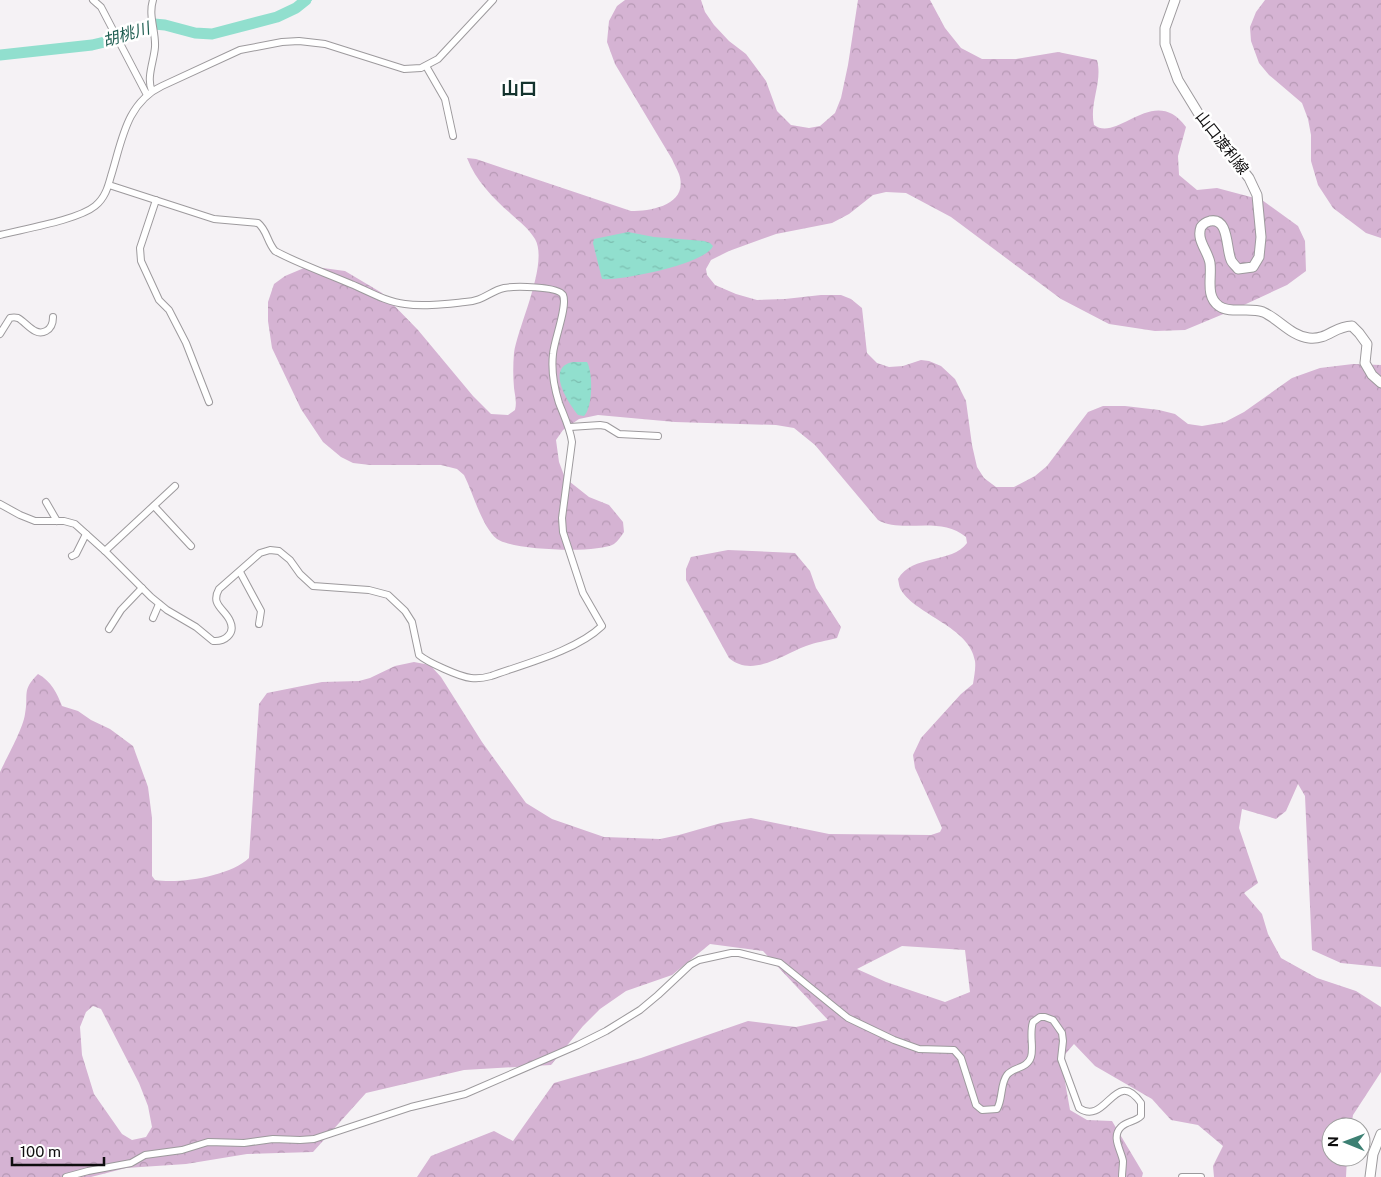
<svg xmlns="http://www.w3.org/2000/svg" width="1381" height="1177" font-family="'Public Sans','Noto Sans JP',sans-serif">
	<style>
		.forest { fill: url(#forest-crowns); fill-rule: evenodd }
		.water { fill: url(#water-ripples) }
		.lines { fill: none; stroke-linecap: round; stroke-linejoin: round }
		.stream { stroke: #91dfce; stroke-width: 2 }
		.river { stroke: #91dfce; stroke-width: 11 }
		.minor-casing { stroke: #9d9a9d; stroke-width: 8 }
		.major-casing { stroke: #9d9a9d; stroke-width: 11 }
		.minor { stroke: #fff; stroke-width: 6 }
		.major { stroke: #fff; stroke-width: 9 }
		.labels { text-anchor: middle; stroke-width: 5; stroke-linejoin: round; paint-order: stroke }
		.street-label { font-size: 15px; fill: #0f0e0f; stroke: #fff }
		.water-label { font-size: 16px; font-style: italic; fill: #1b5b4f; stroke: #fff }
		.quarter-label { font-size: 18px; font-weight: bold; fill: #14342e; stroke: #fff }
	</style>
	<defs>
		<pattern id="forest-crowns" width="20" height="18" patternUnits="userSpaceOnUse" patternTransform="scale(1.25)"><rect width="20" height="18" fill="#d5b3d3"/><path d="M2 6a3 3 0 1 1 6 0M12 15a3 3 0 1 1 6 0" fill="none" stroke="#b699b4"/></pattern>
		<pattern id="water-ripples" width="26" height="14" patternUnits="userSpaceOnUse" patternTransform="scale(1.25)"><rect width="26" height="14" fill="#91dfce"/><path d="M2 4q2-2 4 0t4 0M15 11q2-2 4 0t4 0" fill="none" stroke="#7cbeb0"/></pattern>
	</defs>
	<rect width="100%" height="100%" fill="#f5f2f5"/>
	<!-- forest -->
	<g class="forest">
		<path d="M625,0H701L705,12L714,25L729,41L746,54L766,81L777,111L791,125L809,128L820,126L835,113L841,98L848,65L858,0H930L945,28L961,48L982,59H1016L1058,52L1097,60C1103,82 1089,103 1094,125C1118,143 1154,83 1186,127L1178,156L1179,175L1197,190L1217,188L1262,200L1298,226L1305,241L1306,271L1287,285L1233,310L1185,330L1155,331L1109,324L1061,299L951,217L906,193L886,192L873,195L849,214L832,223L776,234L729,251L711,260L706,269L707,275L715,285L736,294L757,300L785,299L821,295H841L851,299L862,308L867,353L877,363L889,367L903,366L921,360L929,361L941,366L955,379L966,401L972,445L977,467L984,478L996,487H1014L1035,476L1047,466L1088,412L1103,406H1125L1159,410L1175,414L1188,424L1202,426L1225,422L1244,412L1292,378L1320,368L1353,364L1381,365V967L1341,963L1312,950L1305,796L1298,784L1286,811L1276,819L1242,809L1239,828L1258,883L1244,893L1262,914L1268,934L1281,958L1317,978L1356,991L1381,1007V1072L1353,1115L1351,1127H1331V1157H1347L1346,1177H1214L1213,1166L1223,1146L1198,1125L1171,1120L1152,1099L1095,1066L1074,1044L1061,1059L1070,1110L1087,1120L1112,1121L1143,1173L1142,1177H417L431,1156L494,1131L513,1141L554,1083L641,1058L748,1021L796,1027L828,1020L763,951L710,944L672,975L626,991L600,1009L583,1026L551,1065L464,1070L366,1093L313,1152L247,1154L186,1164L126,1168L91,1177H0V772C7,757 23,729 25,714C29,694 21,691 38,674C51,681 57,693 62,706L78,711L91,720L110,729L133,746L148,787L152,818V876L155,880C181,884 230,876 249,858L259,704L267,693L322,682L359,681L370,678L395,666L414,662L430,665L441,677L482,742L526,803L552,819L604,837L660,839L679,835L721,823L751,818L829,834L931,835L940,832L942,828L915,768L913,755L921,738L961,694L973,684C974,677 976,668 975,661C970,627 916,615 901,590C899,587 899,583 898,579C912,554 952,564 967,543L966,537C940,515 902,534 878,520L815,445L794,428L776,425L675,422L598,415L579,419L563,430L556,440L559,462L565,478L589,497L609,505L623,522L624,532C621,536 618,541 614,544C597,554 512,550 497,539C482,527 473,493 464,475L457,469L441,465H370L353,463L341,457L323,442L301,409L272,348L268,321V302L274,284L285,276L304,268H323L345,271L382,293L418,330L473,396L491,414L508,415L515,410C517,402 515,396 514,388C513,376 513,365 514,353C518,326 549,263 535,239C529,229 520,222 511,214C493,198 476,181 467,158L476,159L631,211C653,211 689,204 679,174C677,169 674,164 672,159L615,64L607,42L609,21L617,6ZM902,946L965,950L970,992L945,1002L886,982L857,969ZM93,1006L101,1009L139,1083L148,1106L152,1127L146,1137L132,1140L122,1134L94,1094L82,1055L80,1027L86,1012Z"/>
		<path d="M1265,0H1381V238L1366,233L1333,208L1318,185L1311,161V135L1308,119L1302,103L1269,75L1259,63L1251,41L1250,27L1256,12Z"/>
		<path d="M728,550L795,553L810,571L816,588L841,627L837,638C826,641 816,642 806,646C782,655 752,678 729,658L686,580V569L691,557Z"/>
	</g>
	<!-- water -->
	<g class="water">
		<path d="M628,232L654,237L704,241L710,243L713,246C706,264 620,281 602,279L593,243L594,239Z"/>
		<path d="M573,362H587C593,373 593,407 584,416L578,415C568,403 545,367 573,362Z"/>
	</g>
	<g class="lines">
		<!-- stream -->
		<path class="stream" d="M306,0H311"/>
		<!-- river -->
		<path class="river" d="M0,55L92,45L113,40L154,24L165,25L195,33L212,34L277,17L296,8L306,0"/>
		<!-- minor casing -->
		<g class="minor-casing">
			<g id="minor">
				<path d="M93,0L101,7L147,95"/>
				<path d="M426,66L445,99L453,136"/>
				<path d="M152,91C146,78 154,61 155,47C156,31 148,16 153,0"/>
				<path d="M156,200L140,248L141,261L159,300L169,310L186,343L209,402"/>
				<path d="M0,235C23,229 78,220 95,206C105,198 108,187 111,176C122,141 126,103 162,86L240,50L282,42L299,41L325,44L404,69L421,68L438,59L493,0"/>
				<path d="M0,334L10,318C14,317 14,317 18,318C27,323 35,337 46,331C52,328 53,323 53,317"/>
				<path d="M570,427L600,425L606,426L619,434L658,436"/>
				<path d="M46,502L57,521"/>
				<path d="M0,504L20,515L35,521H64L75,524L105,551L151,597L167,610L196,627L213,641C224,642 236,634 230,621C225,609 210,605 219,589L260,553L270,550L279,551L290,560L300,574L313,586L369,590L388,595L405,611L412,622L419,655C427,662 460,677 471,678C478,679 484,678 491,676C524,664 576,651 602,626L583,593L563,532L562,518L572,442C570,428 564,416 559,403C554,387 551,371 553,354C554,340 568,306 563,295C558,286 514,286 504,288C490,291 484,301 465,302C446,304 424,307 405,304C386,302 368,291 351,284C326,273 299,264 275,251C267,242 267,230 258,223L214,219L109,185"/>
				<path d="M154,506L191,546"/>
				<path d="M105,551L175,486"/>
				<path d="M72,556L76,554L86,534"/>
				<path d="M240,572L261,611L259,624"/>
				<path d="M153,618L159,604"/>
				<path d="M109,629L121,610L142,588"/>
				<path d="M66,1177L88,1171L131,1163L145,1155L182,1150L208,1142L244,1143L273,1139L300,1140L314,1139L411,1107L465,1094L578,1045L606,1031L640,1010L658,995L690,965L699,960L731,953H739L780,963L848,1018L894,1040L919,1049L954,1050L961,1058L976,1105L982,1110L997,1109C1003,1099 1000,1084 1007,1075C1013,1067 1027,1069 1031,1057C1034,1047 1029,1034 1033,1022L1040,1017H1045L1053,1020L1062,1033L1063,1041L1061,1059L1079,1108C1106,1127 1115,1066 1141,1103V1116C1135,1122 1127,1121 1121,1127C1111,1137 1121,1150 1123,1161C1123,1166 1122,1172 1122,1177"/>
				<path d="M1182,1177H1201"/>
			</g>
		</g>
		<!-- major casing -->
		<g class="major-casing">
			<g id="major">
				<path d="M1175,0L1165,28V44L1178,80L1200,116L1249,178L1257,195L1261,237L1259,257L1253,267L1238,269C1236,266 1232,263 1231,260C1226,249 1229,217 1210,221C1206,222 1203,224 1201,227C1196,240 1208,251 1210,263C1212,278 1205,296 1219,306C1229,314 1250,307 1263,312C1279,319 1291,336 1309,338C1328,340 1334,326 1352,326L1359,333L1367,344L1365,363L1372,375L1381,383"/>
				<path d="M1370,1177L1373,1154L1381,1134"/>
			</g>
		</g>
		<!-- minor -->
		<use href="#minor" class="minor"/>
		<!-- major -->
		<use href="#major" class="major"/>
	</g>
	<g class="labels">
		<!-- street labels -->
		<g class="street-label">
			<text transform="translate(1222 143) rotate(52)" y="5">山口渡利線</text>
		</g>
		<!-- water labels -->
		<g class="water-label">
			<text transform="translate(126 34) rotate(-17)" y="6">胡桃川</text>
		</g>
		<!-- quarter labels -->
		<g class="quarter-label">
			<text x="519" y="95">山口</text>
		</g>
	</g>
	<!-- north arrow -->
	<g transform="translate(1346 1142) rotate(271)"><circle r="24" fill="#ffffff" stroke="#9f9f9f"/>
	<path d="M0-4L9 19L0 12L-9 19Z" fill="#3d8073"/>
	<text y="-8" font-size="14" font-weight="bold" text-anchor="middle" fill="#0f0e0f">N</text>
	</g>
	<!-- scale -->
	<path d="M12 1157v8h92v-8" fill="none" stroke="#0f0e0f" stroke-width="2.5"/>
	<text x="20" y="1157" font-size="15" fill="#0f0e0f" stroke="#ffffff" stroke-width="4" paint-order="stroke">100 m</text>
</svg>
